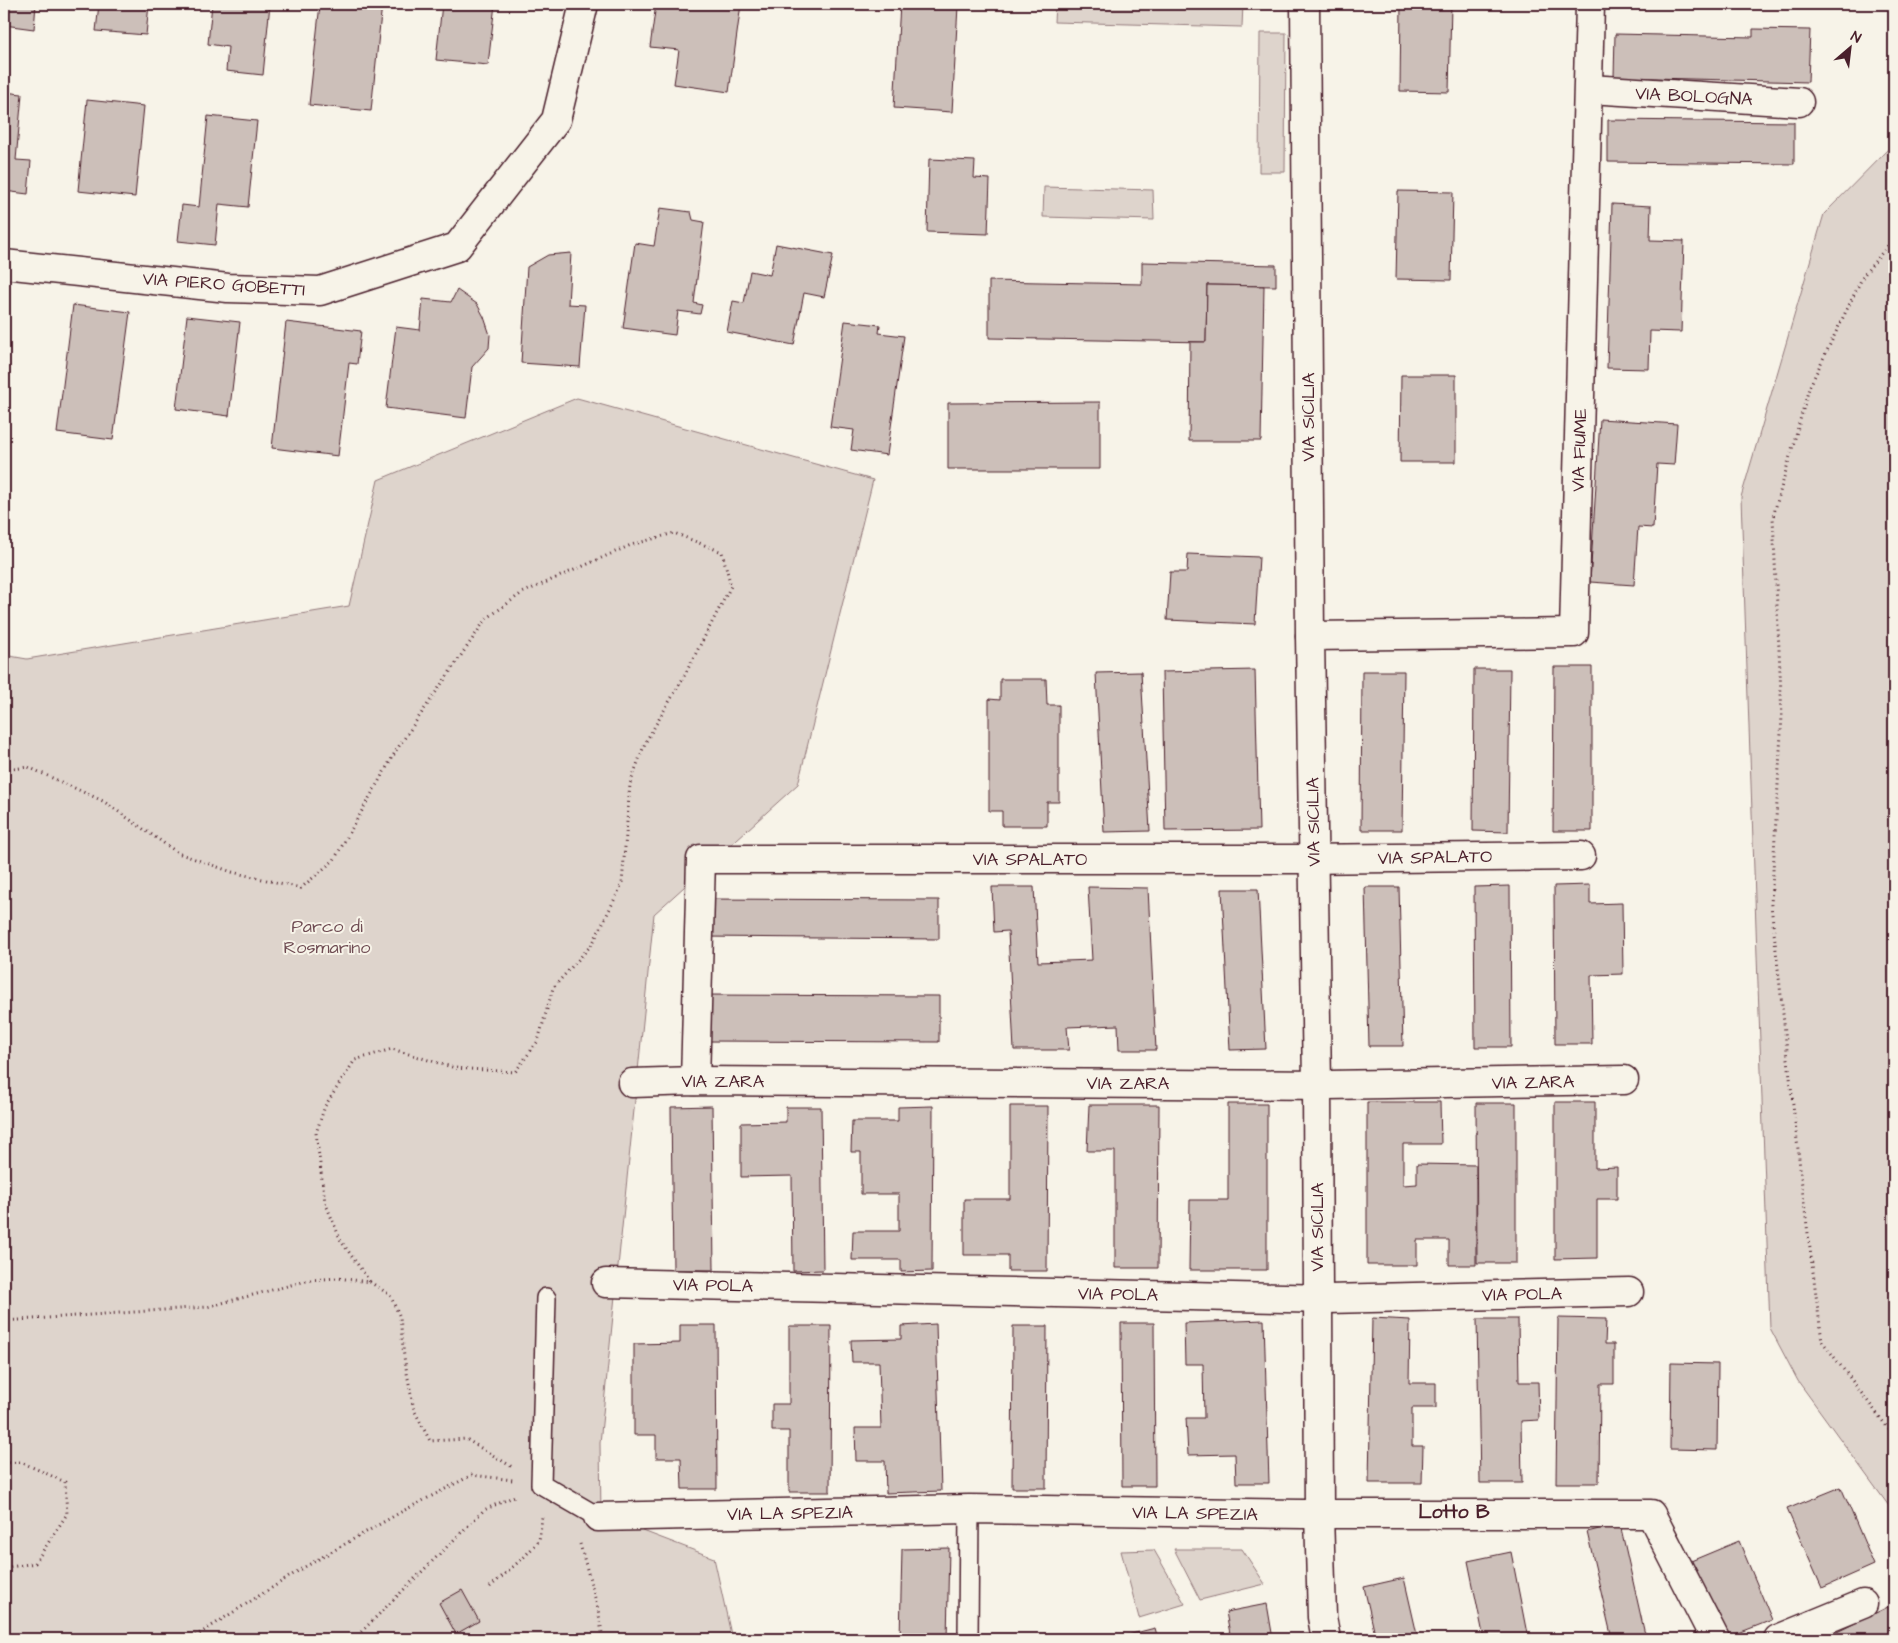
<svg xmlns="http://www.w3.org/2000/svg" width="1898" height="1643" font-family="'Architects Daughter',sans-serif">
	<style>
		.green { fill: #ded4cc; stroke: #947a7c }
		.building { fill: #ccbfb9; stroke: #4a1f2b }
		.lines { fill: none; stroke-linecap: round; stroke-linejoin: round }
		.service-casing { stroke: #4a1f2b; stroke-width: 22 }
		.minor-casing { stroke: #4a1f2b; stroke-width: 31 }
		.path { stroke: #4a1f2b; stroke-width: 3; stroke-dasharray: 1 4; stroke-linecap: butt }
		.service { stroke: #f7f3e8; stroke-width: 19 }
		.minor { stroke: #f7f3e8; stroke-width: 28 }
		.labels { text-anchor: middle; stroke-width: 4; stroke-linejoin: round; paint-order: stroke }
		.street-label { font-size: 18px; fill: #4a1f2b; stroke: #f7f3e8 }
		.park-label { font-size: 18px; fill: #6f4c53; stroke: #f7f3e8 }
		.neighbourhood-label { font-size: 19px; font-weight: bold; fill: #4a1f2b; stroke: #f7f3e8 }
	</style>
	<rect width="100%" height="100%" fill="#f7f3e8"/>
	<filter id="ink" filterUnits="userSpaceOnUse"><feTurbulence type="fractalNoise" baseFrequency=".02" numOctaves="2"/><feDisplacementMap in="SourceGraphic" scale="10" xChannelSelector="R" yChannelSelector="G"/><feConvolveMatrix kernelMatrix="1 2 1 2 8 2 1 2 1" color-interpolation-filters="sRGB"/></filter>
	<g filter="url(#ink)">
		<!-- green -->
		<g class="green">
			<path d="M1055,4H1243L1242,27L1054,22Z"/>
			<path d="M1260,33H1286L1285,172H1259Z"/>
			<path d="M1894,143V1513L1798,1381L1770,1328L1741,497L1824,214Z"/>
			<path d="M1044,187L1153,190L1154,220L1043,217Z"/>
			<path d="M577,398L873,480L798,784L654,914L600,1443L601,1515L714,1558L732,1639H4V655L27,659L349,606L378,480Z"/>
			<path d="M1174,1549H1242L1265,1584L1200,1600Z"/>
			<path d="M1154,1550L1185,1604L1139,1618L1121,1551Z"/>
		</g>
		<!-- building -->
		<g class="building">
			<path d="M4,4H36L34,29L4,25Z"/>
			<path d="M99,4H149L146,35L96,31Z"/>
			<path d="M212,4H270L263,75L226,71L228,47L208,44Z"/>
			<path d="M320,4H382L371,111L309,105Z"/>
			<path d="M442,4H495L488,65L436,60Z"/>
			<path d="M656,4H741L729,92L674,84L679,50L650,47Z"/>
			<path d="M900,4L958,6L952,112L894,108Z"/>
			<path d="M1401,4H1451L1449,92L1400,91Z"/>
			<path d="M1753,29L1810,30L1808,82L1614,77L1615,34L1753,37Z"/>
			<path d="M4,92L22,94L16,160L31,161L28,194L4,191Z"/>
			<path d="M87,100L144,106L135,197L78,191Z"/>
			<path d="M208,116L257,121L248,207L219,204L215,245L178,241L182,205L199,207Z"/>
			<path d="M1608,120L1794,122V164L1608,162Z"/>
			<path d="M929,159L975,161L974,178L990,179L988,234L927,232Z"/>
			<path d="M1398,191L1453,192L1451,280L1396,279Z"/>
			<path d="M1612,204L1651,206L1650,240L1684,241L1681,332L1650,331L1649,369L1607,368Z"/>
			<path d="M660,208L691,212L693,220L704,222L694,303L702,305L700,314L678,311L675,335L623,328L635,243L654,246Z"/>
			<path d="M776,244L833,255L824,297L804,293L794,345L727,332L733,301L744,303L750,271L770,275Z"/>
			<path d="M571,253L568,304L585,305L580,367L521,363L527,267L548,255Z"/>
			<path d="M1142,262L1276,265V286L1207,285L1206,342L989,338V281L1142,284Z"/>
			<path d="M1207,285L1264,286L1261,441H1189L1190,342H1206Z"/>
			<path d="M457,290L477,304L484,317L490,335L489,348L472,367L466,418L386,408L396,327L420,330L423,299L451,302Z"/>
			<path d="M73,305L130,312L113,440L57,433Z"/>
			<path d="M187,316L240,322L229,416L176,409Z"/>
			<path d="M845,321L880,325L879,333L904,336L887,455L851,450L854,430L830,427Z"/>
			<path d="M286,322L361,331L357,364L349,363L338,456L272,448Z"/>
			<path d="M1401,375H1456V462H1400Z"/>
			<path d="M1100,402V469H948V403Z"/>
			<path d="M1600,419L1677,424L1674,465L1657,464L1653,528L1638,527L1634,585L1590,582Z"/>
			<path d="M1188,554L1259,557L1255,624L1167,620L1170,572H1187Z"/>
			<path d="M1554,667H1592V831H1553Z"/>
			<path d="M1474,669H1510L1508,832L1473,831Z"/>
			<path d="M1255,670L1259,830L1165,831L1162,672Z"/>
			<path d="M1362,671H1404L1402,830H1361Z"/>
			<path d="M1141,672L1150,831L1104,832L1096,673Z"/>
			<path d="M1000,679H1046L1047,705H1059V802H1047V826H1002V811H989V699L1000,700Z"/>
			<path d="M1590,885V904L1622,903L1623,974L1591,975L1592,1044H1555L1554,886Z"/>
			<path d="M1510,886L1511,1047H1475L1474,887Z"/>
			<path d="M992,887H1034L1038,962L1092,960L1088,887L1148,888L1156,1050H1119L1118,1025L1067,1027L1069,1050H1014L1008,931L994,932Z"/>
			<path d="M1365,887H1399L1403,1046H1369Z"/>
			<path d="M1222,889H1258L1266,1049L1230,1050Z"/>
			<path d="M702,899L939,900V939L703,937Z"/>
			<path d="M702,995L939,996V1042L703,1041Z"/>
			<path d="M1367,1102H1440L1441,1144H1403V1185L1417,1184V1164L1476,1165V1265H1449V1240H1417V1265H1367Z"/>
			<path d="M1555,1102H1595V1168L1617,1167V1199H1597V1258L1555,1259Z"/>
			<path d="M1476,1103H1516V1263H1477Z"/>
			<path d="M1228,1104H1267V1270H1189L1190,1200H1228Z"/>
			<path d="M1089,1105H1159L1158,1268H1115V1151H1087Z"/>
			<path d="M712,1106L714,1270H673L671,1107Z"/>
			<path d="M933,1106L932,1271L901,1272V1260H852L853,1231H899V1194H861V1152H851L852,1121H898V1107Z"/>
			<path d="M1010,1106H1048L1047,1271H1008V1255H964V1199H1010Z"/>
			<path d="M786,1107H821L823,1270L793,1271L792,1176L741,1177V1123L786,1122Z"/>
			<path d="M1372,1318L1410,1320L1409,1383H1436V1408H1412V1446H1423L1422,1483H1369Z"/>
			<path d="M1558,1318L1606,1319L1605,1344H1614V1384H1600L1599,1483H1556Z"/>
			<path d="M1477,1319H1518L1519,1382H1538L1539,1420L1521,1421L1522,1483H1480Z"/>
			<path d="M1264,1320L1269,1483H1236L1235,1454L1188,1455L1186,1418H1204L1203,1364H1185L1184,1323Z"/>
			<path d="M1121,1323H1154L1155,1486H1122Z"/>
			<path d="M936,1324L941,1491L886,1493L885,1461H856L855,1428H881L879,1362H852L851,1340L901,1339V1326Z"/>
			<path d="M680,1325H716L717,1489H682L681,1458H656V1435H634V1344L680,1343Z"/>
			<path d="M789,1326H831L830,1492H789V1431H772V1404H789Z"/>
			<path d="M1013,1326H1047L1046,1488H1012Z"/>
			<path d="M1671,1363L1718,1364L1717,1450L1670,1449Z"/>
			<path d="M1841,1487L1874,1565L1822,1588L1787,1509Z"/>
			<path d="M1620,1524L1646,1639H1612L1587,1532Z"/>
			<path d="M1739,1541L1772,1620L1723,1639L1691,1561Z"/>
			<path d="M949,1548L947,1639H900L902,1549Z"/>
			<path d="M1511,1552L1528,1639H1484L1468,1561Z"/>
			<path d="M1404,1578L1418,1639H1376L1364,1587Z"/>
			<path d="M462,1590L479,1621L456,1634L439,1603Z"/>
			<path d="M1267,1604L1273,1639H1231L1226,1612Z"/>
			<path d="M1894,1604V1639H1835L1833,1634Z"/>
			<path d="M1155,1628L1158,1639H1116V1638Z"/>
		</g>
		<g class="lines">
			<!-- service casing -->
			<g class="service-casing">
				<g id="service">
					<path d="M546,1298L541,1484L598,1517"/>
					<path d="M968,1639L969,1509"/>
				</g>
			</g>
			<!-- minor casing -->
			<g class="minor-casing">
				<g id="minor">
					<path d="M1305,4L1310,636L1317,1084L1319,1514L1322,1617L1326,1639"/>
					<path d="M1589,89L1799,102"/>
					<path d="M4,264L228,288L320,291L457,247L556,120L584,4"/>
					<path d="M1310,636L1574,633L1590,4"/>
					<path d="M695,1081L701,859H1299L1581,856"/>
					<path d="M632,1083L695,1081L1328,1085L1624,1080"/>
					<path d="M606,1283L1327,1299L1629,1292"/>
					<path d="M598,1517L969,1509L1303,1514H1651L1715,1639"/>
					<path d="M1778,1639L1863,1604"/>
				</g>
			</g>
			<!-- path -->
			<g class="path">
				<path d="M1894,238L1863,276L1809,388L1773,517L1782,716L1771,905L1803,1195L1822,1341L1894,1436"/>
				<path d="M4,770L28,767L103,801L178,853L232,872L301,888L334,860L397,749L486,619L522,593L631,545L674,533L722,552L731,586L682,680L645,743L630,784L622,884L593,943L553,988L538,1041L515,1072L455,1068L392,1049L355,1060L325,1106L316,1133L325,1202L341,1241L370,1282"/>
				<path d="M4,1321L207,1307L310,1280L337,1278L370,1282L390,1295L400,1317L404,1357L414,1410L430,1441L466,1439L514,1468"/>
				<path d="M4,1463L21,1462L65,1482L67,1514L35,1563L4,1568"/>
				<path d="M580,1544L598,1609L603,1639"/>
				<path d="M490,1587L524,1557L539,1541L542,1517"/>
				<path d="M191,1639L303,1568L401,1512L472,1475L513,1480"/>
				<path d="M354,1639L484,1510L515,1496"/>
			</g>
			<!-- service -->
			<use href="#service" class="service"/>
			<!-- minor -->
			<use href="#minor" class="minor"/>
		</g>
	</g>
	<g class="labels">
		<!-- street labels -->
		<g class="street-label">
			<text transform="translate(1694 96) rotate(3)" y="6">VIA BOLOGNA</text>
			<text transform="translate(224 284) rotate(4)" y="6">VIA PIERO GOBETTI</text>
			<text transform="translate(1308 417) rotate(-90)" y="6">VIA SICILIA</text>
			<text transform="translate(1579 450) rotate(-88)" y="6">VIA FIUME</text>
			<text transform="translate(1313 822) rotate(-91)" y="6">VIA SICILIA</text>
			<text transform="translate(1435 857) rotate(-1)" y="6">VIA SPALATO</text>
			<text x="1030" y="865">VIA SPALATO</text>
			<text x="723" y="1087">VIA ZARA</text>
			<text transform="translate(1533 1082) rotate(-1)" y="6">VIA ZARA</text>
			<text x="1128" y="1089">VIA ZARA</text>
			<text transform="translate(1317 1227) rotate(-90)" y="6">VIA SICILIA</text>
			<text transform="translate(713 1285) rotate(1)" y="6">VIA POLA</text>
			<text transform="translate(1118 1294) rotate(1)" y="6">VIA POLA</text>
			<text transform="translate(1522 1294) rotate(-1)" y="6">VIA POLA</text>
			<text transform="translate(790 1513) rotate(-1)" y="6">VIA LA SPEZIA</text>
			<text transform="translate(1195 1513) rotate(1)" y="6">VIA LA SPEZIA</text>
		</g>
		<!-- park labels -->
		<g class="park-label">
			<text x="327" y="932">Parco di<tspan x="327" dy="21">Rosmarino</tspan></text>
		</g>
		<!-- neighbourhood labels -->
		<g class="neighbourhood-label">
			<text x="1454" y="1518">Lotto B</text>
		</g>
	</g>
	<!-- margin -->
	<rect width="1898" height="1643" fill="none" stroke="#f7f3e8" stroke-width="20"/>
	<rect x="10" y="10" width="1878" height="1623" fill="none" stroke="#4a1f2b" stroke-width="2" filter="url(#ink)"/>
	<!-- north arrow -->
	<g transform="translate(1850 48) rotate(28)" stroke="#f7f3e8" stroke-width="4" paint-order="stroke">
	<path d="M0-4L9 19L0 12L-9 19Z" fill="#4a1f2b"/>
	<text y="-8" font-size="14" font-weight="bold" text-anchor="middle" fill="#4a1f2b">N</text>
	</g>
</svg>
